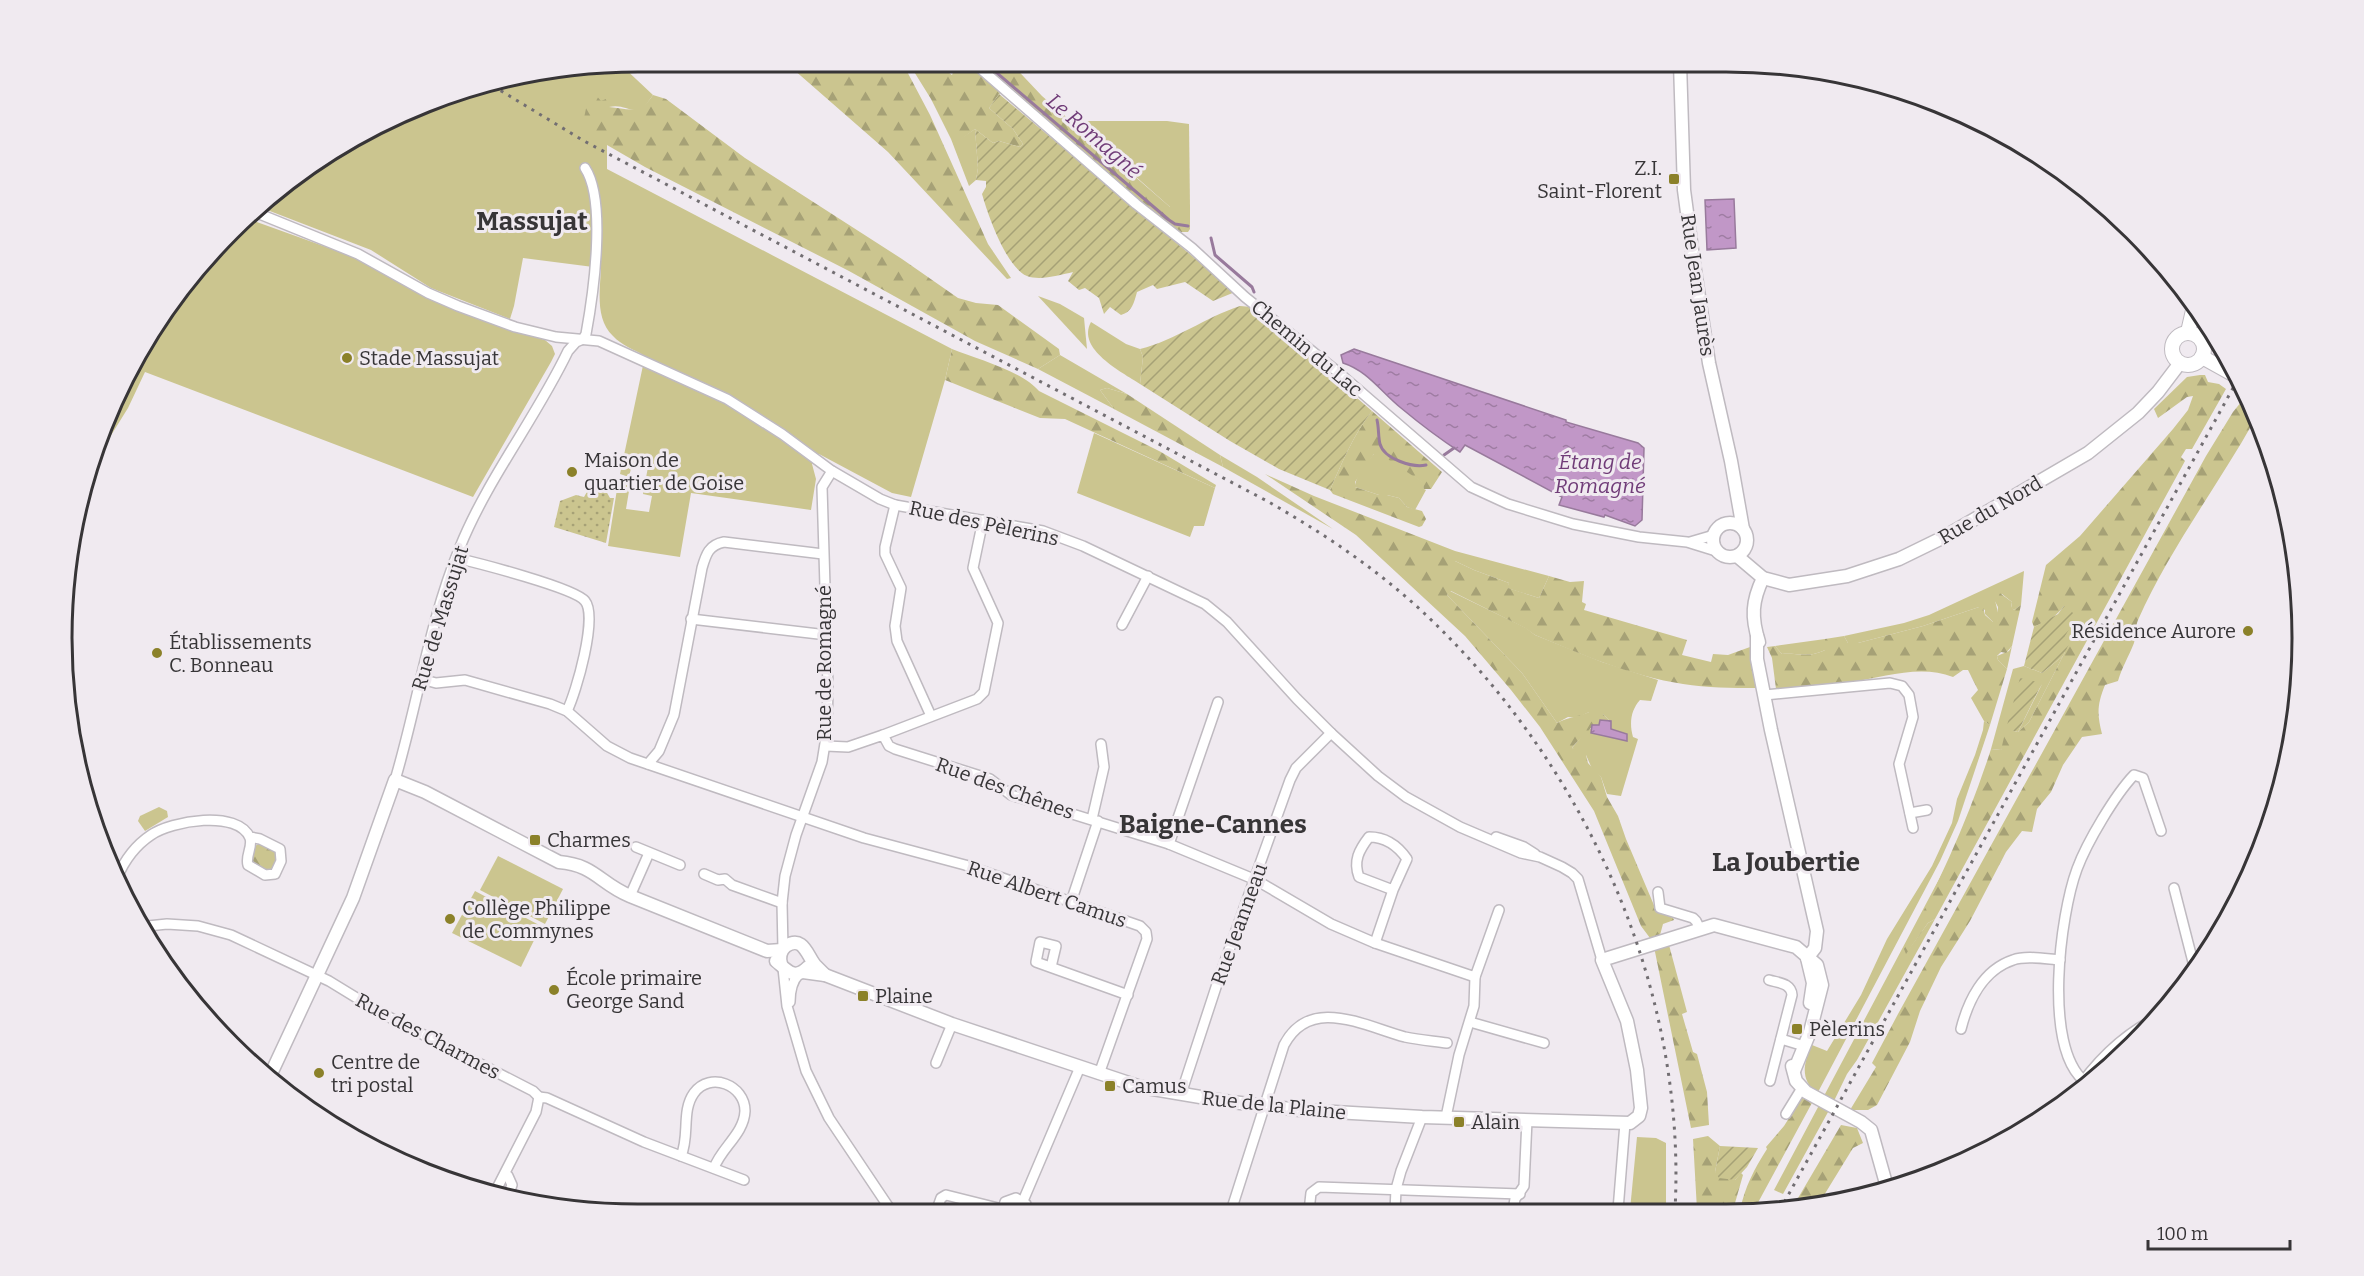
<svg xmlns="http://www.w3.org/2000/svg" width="2364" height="1276" font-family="Bitter,serif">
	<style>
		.grass { fill: #cbc58f }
		.forest { fill: url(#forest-firs) }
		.park { fill: url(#park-dots) }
		.garden { fill: url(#garden-furrows) }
		.water { fill: url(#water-ripples); stroke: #987a9c; stroke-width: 1.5 }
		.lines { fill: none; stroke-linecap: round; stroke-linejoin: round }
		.stream { stroke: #987a9c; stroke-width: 3 }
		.minor-casing { stroke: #bfbac0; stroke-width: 12 }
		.tertiary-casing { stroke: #bfbac0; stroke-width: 15 }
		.secondary-casing { stroke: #bfbac0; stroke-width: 16 }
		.minor { stroke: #fff; stroke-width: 9 }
		.tertiary { stroke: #fff; stroke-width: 12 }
		.secondary { stroke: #fff; stroke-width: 14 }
		.rail { stroke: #726e72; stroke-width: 3; stroke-dasharray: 3 6; stroke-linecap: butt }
		.poi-dot { fill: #8b8129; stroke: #f0eaf0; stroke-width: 2 }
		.labels { text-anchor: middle; stroke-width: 6; stroke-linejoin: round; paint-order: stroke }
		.poi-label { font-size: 20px; fill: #373537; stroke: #f0eaf0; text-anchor: start }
		.street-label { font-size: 20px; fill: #373537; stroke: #f0eaf0 }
		.water-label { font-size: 21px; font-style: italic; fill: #703c78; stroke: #f0eaf0 }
		.district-label { font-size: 26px; font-weight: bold; fill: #373537; stroke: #f0eaf0 }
		.rim { fill: none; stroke: #373537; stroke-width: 3 }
	</style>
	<defs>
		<pattern id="forest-firs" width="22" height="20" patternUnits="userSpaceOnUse" patternTransform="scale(1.5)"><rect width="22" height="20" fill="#cbc58f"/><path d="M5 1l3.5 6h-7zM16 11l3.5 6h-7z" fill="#a6a176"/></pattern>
		<pattern id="park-dots" width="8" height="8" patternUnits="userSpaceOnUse" patternTransform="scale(1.5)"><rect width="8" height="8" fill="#cbc58f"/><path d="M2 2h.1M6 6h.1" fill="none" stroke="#a6a176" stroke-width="1.8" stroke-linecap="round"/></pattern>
		<pattern id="garden-furrows" width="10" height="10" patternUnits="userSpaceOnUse" patternTransform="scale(1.5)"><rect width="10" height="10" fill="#cbc58f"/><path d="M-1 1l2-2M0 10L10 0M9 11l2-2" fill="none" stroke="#a6a176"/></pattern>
		<pattern id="water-ripples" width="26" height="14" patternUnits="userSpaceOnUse" patternTransform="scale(1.5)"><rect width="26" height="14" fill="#c197c7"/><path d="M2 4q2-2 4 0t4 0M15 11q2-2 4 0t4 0" fill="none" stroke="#9e7ca2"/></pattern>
	</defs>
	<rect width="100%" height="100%" fill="#f0eaf0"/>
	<!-- grass -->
	<g class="grass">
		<path d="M620,64L653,95C635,123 629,102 609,107C602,109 593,117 587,121L607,145V169L952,349L945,380L911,497L892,493L819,454L812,464L816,479L811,510L691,493L680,557L608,546L618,483L630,485L626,509L649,512L652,496L643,494L648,467L632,464L629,477L620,474L645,356C635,350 621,345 613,336C595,319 600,290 601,268L523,258L514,306L510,319L431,288L371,250L262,208L287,181L452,92Z"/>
		<path d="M1073,121H1167L1189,124L1190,207H1170Z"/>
		<path d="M975,129L978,168L976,180L969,186L951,139H960Z"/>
		<path d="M251,220L354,257L432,299L491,323L545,340L552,346L555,354L551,362L473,497L145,372L128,408L105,445L102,443L158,318Z"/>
		<path d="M1038,296L1060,304L1084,318L1087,349Z"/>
		<path d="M1091,322L1126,344L1140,349L1143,357L1140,384C1122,372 1076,349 1091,322Z"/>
		<path d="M1060,355L1127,394L1107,388L1100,390L1114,409L1038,369Z"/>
		<path d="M1094,433L1215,488L1204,526H1194L1190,537L1077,493Z"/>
		<path d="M1380,453L1423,482L1424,489L1426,490L1415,510L1407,507L1399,498L1387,495H1379L1355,487C1355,477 1367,462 1374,454Z"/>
		<path d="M1220,455L1257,477L1333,529L1223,467Z"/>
		<path d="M1455,551L1549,576L1539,598L1507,588L1509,583L1474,570L1455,561Z"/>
		<path d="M2024,571L2021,605L2014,610L2011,608L2012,602L2002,594L1995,600L1999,617L1997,622H1993L1985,614V610L1979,607L1923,626L1858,643H1848L1844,636L1904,623L1929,615Z"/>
		<path d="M1450,591L1526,628L1535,635L1602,662L1658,680L1651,701L1640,700C1631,710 1629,723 1633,737L1638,739L1621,796L1607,794L1601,777L1593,771L1586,755L1572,748L1586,731L1609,720L1603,714L1589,712L1577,718L1568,717L1557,723L1522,673L1447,595Z"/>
		<path d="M1825,639V650C1809,658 1799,653 1782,654L1775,646Z"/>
		<path d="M2012,646L2007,669L1998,660L1997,656L2009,651Z"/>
		<path d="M2063,656L2029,722L2018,732L2042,684L2001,750L1991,749L2013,669L2024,666L2042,673Z"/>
		<path d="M1984,721L1990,725L1958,821L1940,861L1817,1094C1800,1079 1803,1064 1812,1045L1827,1051L1861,995L1887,939L1932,866L1952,823L1957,799L1975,755L1983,730Z"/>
		<path d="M159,807L167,811L168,817L145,831L138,821L140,816Z"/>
		<path d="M498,856L563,889L545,924L480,890Z"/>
		<path d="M1945,868L1906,953L1928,923L1935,919L1857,1060L1847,1074L1833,1103L1783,1194L1774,1190Z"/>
		<path d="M475,891L541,926L521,967L452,933Z"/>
		<path d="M1637,1137L1656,1138L1666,1143V1210H1630Z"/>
	</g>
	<!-- forest -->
	<g class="forest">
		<path d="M785,62H902L930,115L988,244L1011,278L1007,279L888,152Z"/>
		<path d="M908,62H934L952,75L957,62H1010L1042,96L1170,207H1190V229L1188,232H1176L1010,87L999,94L989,108L1013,129L1023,144L1020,147L999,141L993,143L975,129L960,140L951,139L931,99Z"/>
		<path d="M595,94L601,101L606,99L609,107C630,109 640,115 653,95L666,99L745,158L902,259L958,298L976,303L998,305L1059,349L1060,355L1038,369L975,341L849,271L645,167L607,145H600L584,135L587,121L584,118L588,99Z"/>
		<path d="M952,349C977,359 1022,371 1039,391L1161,452L1216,485L1215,488L1065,419L1040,418L945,380Z"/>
		<path d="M2200,375H2205L2208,382L2219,384L2226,389L2192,449H2186L2181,457L2185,461L1935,919L1928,923L1906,954L1904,949C1938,885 1969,818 1991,749L2001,750L2006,729L2018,732L2029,722L2065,652L2064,606C2056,617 2047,621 2034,627L2032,622L2046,565L2080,536L2173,429L2188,410L2193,396L2187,397L2158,418L2154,409L2187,377Z"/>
		<path d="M1107,388L1127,394L1220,455L1223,467L1114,409L1100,390Z"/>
		<path d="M2246,396L2257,420L2254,421C2217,487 2169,550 2138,620C2135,627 2136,636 2134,643C2129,656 2122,667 2118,681L2105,685C2097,705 2097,714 2102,734L2082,737L2063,765L2051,792L2037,809L2032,832L2022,831L2006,852L1970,921L1941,967L1920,1011L1910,1042L1877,1105L1868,1110H1850L1876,1067L1872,1063L1898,1014L2206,456L2233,412Z"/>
		<path d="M1372,411L1442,472L1431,489H1424L1422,482L1380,454H1374L1355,482V487L1379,495H1387L1399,498L1407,507L1422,511L1426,519L1422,526L1419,527L1333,494L1330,490C1342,463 1353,435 1372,411Z"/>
		<path d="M1265,474L1314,496L1455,551V561L1474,570L1509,583L1508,588L1539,598L1549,576L1570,582L1584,581L1582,602L1586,604L1584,610L1687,640L1682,655L1711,662L1713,654L1728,655L1750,647L1756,688C1732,688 1707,688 1683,684C1631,676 1583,655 1535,635L1525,628L1451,591L1447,595L1522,673L1557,723C1568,717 1578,717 1589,712L1590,706L1601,705L1603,714L1610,721L1605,720L1599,725H1592C1591,731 1577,740 1572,748L1576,749L1583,744L1589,745L1586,755L1588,763L1601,777L1607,797L1618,816L1626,839L1656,910L1673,918L1674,920L1663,924L1660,935L1650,938L1641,926L1594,811L1540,727L1511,690L1465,636L1356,535Z"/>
		<path d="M1993,591H1997L2012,602L2011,607L2014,610L2021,605L2012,646L2006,653L2001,652L1997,656L1998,660L2007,669L1990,725L1984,721L1971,698L1978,690L1968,670H1963L1953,677C1921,664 1884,677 1851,682C1826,686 1801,687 1776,689L1772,658L1767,647L1775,646L1782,654C1799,653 1809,658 1825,650V639L1844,636L1848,643H1858L1923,626L1979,607H1983L1985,615L1993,622H1997L1998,607L1991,594Z"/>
		<path d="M260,843L275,849L279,860L274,867L269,870L257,867L252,860L255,846Z"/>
		<path d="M1669,945L1687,1012L1682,1014L1693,1052L1697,1054L1707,1092L1709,1125L1691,1128L1654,947Z"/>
		<path d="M1803,1096L1813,1101L1754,1210H1740C1745,1187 1754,1169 1767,1149L1766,1147L1784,1126Z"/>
		<path d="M1841,1125L1857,1128L1863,1143L1853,1148L1818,1205L1802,1210H1791Z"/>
		<path d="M1708,1136L1720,1146L1715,1172L1735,1180L1741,1173L1743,1175L1733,1210H1697L1693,1139Z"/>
	</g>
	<!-- park -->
	<path class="park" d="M597,487L600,493L606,491L610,498H614L606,543L554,527L560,501L576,495L584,497L588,490Z"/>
	<!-- garden -->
	<g class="garden">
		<path d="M999,94L1235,292L1213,301L1185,282L1157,289L1153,285L1137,292C1134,303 1132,312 1121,315L1110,307L1104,314L1099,298L1085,288L1079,290L1068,281L1073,272C1060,275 1040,281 1027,276C1006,267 988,215 982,194L986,187V181L976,180L978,168L975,129L993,143L999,141L1020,147L1023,144L1013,129L989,108Z"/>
		<path d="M1240,306L1252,307L1372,411C1353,435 1342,463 1330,490L1279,469L1230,441L1140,384L1143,357L1140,349C1176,340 1206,317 1240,306Z"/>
		<path d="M2064,606L2077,616L2065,636L2070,642L2063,656L2042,673L2024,666L2034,627L2058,614Z"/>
		<path d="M2020,678L2042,683L2018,732L2006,729Z"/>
		<path d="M1720,1146L1758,1148L1747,1167L1735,1180L1719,1178L1715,1172Z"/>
	</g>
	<!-- water -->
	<g class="water">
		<path d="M1734,199L1736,248L1707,250L1705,200Z"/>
		<path d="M1354,349L1566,420V422L1638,443L1644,448L1642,520L1635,526L1605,515L1604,517L1559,505L1562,497L1465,445L1460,452C1440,439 1419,423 1401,408C1381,392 1368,371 1343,363L1341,355Z"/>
		<path d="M1600,720L1611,721V729L1627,734V741L1591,733L1592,725H1599Z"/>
	</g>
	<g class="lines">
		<!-- stream -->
		<g class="stream">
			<path d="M984,62L1169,220L1175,224L1188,226"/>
			<path d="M1211,238L1215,255L1252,287L1254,292"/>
			<path d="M1377,420C1379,428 1378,436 1380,444C1384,459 1413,468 1426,465"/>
			<path d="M1444,455L1454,448"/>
		</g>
		<!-- minor casing -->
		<g class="minor-casing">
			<g id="minor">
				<path d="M973,62L1136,204L1192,248L1245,297L1339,373L1471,487L1508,504L1573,524L1639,537L1687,542L1716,551"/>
				<path d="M257,213L358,254L428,293L458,306L515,327L556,337L599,341L727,399L782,434L832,471L880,499L895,505L1043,531L1083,546L1205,604L1227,622L1297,699L1331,733L1378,776L1406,797L1460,827L1521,853L1540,857L1562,867L1572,873L1578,879L1602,960"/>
				<path d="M895,505L885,547V554L901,588L895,626L897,641L931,716"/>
				<path d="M1690,542L1714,535"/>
				<path d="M456,558C478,563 575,588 585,601C598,617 576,693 567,711"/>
				<path d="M691,619L827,635"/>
				<path d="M1122,625L1148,576"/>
				<path d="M421,679L436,683L465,680L550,704L567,711L607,746L630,758L864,838L965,865L1140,926L1146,932L1147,939L1099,1074"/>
				<path d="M1765,695L1890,683L1902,686L1909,695L1913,717L1899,764L1913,828"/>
				<path d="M883,735L977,699L984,692L998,623L973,568L983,520"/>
				<path d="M826,746L848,747L883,735L889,746L895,749L990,779L1011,795L1169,844L1256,880L1331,924L1375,943L1475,977L1499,910"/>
				<path d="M648,764L659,751L674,715L702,568C706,554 709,545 724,542L823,554"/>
				<path d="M395,780C418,703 429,622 460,547C488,478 536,418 568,351L576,342L583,339L586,334C593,296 607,201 585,168"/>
				<path d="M1910,813L1927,810"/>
				<path d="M1092,819L1104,767L1101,744"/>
				<path d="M1496,837L1524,847L1535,854"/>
				<path d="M1169,844L1218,702"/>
				<path d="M636,847L680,865"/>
				<path d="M704,874L718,880L725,879L732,885L782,903"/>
				<path d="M117,878C124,861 136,845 151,835C171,821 238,809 250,838C253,847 245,856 248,865L265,875L275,874L281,861L280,849L260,839L250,837"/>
				<path d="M2174,888L2194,966"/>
				<path d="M1658,892L1660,908L1693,918L1696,921L1700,929"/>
				<path d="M630,896L649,853"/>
				<path d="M1071,902L1098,821"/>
				<path d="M148,926L167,924L198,926L231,935L329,981L383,1014L533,1091L539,1097"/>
				<path d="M1375,943L1393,890L1407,859C1398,846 1386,837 1369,837C1359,850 1353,861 1359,877L1393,890"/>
				<path d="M783,949L782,903L785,876L796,835L822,762L827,731L828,687L822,487L832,471"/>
				<path d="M1051,967L1056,946L1040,942L1036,962L1128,995"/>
				<path d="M783,968L787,1006L806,1071L829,1118L892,1212"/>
				<path d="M1769,980C1779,983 1791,983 1792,995L1770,1081"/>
				<path d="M790,1002C790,992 792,981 799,974"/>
				<path d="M1470,1022L1544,1043"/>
				<path d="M1961,1029C1968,1001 1983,970 2013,960C2026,955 2046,959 2060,960"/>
				<path d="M1781,1039L1804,1046"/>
				<path d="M936,1063L952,1024"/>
				<path d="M2084,1081C2043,1046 2060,915 2077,869C2087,842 2115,795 2134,775L2143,778L2161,831"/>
				<path d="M1181,1094L1219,978L1290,780L1296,768L1331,733"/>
				<path d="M1786,1114L1802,1088"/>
				<path d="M1446,1117L1459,1055L1474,1006L1475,977"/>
				<path d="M681,1156C690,1136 681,1111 694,1093C710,1071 745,1085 745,1111C744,1134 721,1148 714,1168"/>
				<path d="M505,1174L508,1176L512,1185L507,1198"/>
				<path d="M493,1196L536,1112L539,1097L547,1098L644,1142L744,1180"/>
				<path d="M1023,1201L1080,1067"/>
				<path d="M1513,1210L1515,1199L1524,1186L1527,1120"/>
				<path d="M1618,1210L1625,1123"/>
				<path d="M1231,1211L1284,1045C1310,995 1364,1026 1405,1037C1419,1040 1433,1041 1447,1043"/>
				<path d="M1309,1211L1311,1193L1319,1187L1520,1194"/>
				<path d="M1395,1211L1396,1189L1401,1171L1422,1117"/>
				<path d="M936,1212L941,1198L946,1195L1002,1209"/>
				<path d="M1002,1212L1005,1202L1016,1198L1026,1204L1027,1212"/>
			</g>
		</g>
		<!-- tertiary casing -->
		<g class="tertiary-casing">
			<g id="tertiary">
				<path d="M1680,63L1684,190L1693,257L1709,363L1731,461L1743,529"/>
				<circle cx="1730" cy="540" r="17"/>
				<path d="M1737,556L1763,578L1789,585L1847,576L1899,559L1944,537L2088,453L2138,413L2158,392L2180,363"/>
				<path d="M1757,636V659L1771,730L1817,931L1815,948L1807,958"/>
				<path d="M1759,642C1751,617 1752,601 1763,578"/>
				<path d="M1807,958L1813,983L1810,1003"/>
				<path d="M776,961C787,970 794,981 808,967"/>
				<path d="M781,964C779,957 780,951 786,946C803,935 807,955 815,965C818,968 822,972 825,975"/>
				<path d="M803,972L825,975L952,1024L1141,1087L1224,1101L1300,1110L1422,1117L1630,1123L1639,1116L1641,1108L1637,1070L1627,1021L1602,960L1714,925L1796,947L1817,965L1822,985L1810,1032L1794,1071"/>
				<path d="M1792,1066L1796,1081L1806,1092L1861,1122L1871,1130L1887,1187"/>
				<path d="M269,1078L353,898L395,780L425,792L559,862C595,865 599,883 630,896L767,951L782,950"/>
				<path d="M2074,1097C2096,1063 2123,1036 2160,1018"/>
			</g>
		</g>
		<!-- secondary casing -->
		<g class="secondary-casing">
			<g id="secondary">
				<path d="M2188,332L2194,306"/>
				<circle cx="2188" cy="349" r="16"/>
				<path d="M2202,357L2238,377"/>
			</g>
		</g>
		<!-- minor -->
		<use href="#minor" class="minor"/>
		<!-- tertiary -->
		<use href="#tertiary" class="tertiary"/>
		<!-- secondary -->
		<use href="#secondary" class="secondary"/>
		<!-- rail -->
		<g class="rail">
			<path d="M493,86L584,141L1267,501C1323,533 1377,569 1425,614C1585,764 1687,988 1675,1210"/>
			<path d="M1780,1210L2238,379"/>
		</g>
	</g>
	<!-- markers -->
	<g class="poi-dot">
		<rect x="1668" y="173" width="12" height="12" rx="3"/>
		<circle cx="347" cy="358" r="6"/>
		<circle cx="572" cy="472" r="6"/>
		<circle cx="2248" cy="631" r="6"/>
		<circle cx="157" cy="653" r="6"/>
		<rect x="529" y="834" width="12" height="12" rx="3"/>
		<circle cx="450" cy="919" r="6"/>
		<circle cx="554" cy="990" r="6"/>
		<rect x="857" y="990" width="12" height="12" rx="3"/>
		<rect x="1791" y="1023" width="12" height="12" rx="3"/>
		<circle cx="319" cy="1073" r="6"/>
		<rect x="1104" y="1080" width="12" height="12" rx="3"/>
		<rect x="1453" y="1116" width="12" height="12" rx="3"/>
	</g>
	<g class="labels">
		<!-- poi labels -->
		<g class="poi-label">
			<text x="1662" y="175" text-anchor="end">Z.I.<tspan x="1662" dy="23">Saint-Florent</tspan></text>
			<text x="359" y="365">Stade Massujat</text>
			<text x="584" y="467">Maison de<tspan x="584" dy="23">quartier de Goise</tspan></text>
			<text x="2236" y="638" text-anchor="end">Résidence Aurore</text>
			<text x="169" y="649">Établissements<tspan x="169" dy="23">C. Bonneau</tspan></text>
			<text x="547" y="847">Charmes</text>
			<text x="462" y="915">Collège Philippe<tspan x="462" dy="23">de Commynes</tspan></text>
			<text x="566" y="985">École primaire<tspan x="566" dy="23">George Sand</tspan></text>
			<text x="875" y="1003">Plaine</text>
			<text x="1809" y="1036">Pèlerins</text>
			<text x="331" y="1069">Centre de<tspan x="331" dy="23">tri postal</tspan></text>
			<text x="1122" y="1093">Camus</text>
			<text x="1471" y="1129">Alain</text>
		</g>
		<!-- street labels -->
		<g class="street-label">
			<text transform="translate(1698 285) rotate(82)" y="7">Rue Jean Jaurès</text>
			<text transform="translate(1307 348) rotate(40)" y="7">Chemin du Lac</text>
			<text transform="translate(1990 510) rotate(-30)" y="7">Rue du Nord</text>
			<text transform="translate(984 523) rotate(12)" y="7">Rue des Pèlerins</text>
			<text transform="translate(440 618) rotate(-73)" y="7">Rue de Massujat</text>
			<text transform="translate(824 663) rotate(-90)" y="7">Rue de Romagné</text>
			<text transform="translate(1005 788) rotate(20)" y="7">Rue des Chênes</text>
			<text transform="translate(1047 894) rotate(19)" y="7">Rue Albert Camus</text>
			<text transform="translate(1239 924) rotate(-70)" y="7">Rue Jeanneau</text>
			<text transform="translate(428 1036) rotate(28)" y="7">Rue des Charmes</text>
			<text transform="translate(1274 1105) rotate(6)" y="7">Rue de la Plaine</text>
		</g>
		<!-- water labels -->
		<g class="water-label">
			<text transform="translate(1094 136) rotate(41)" y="7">Le Romagné</text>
			<text x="1600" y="469">Étang de<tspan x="1600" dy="24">Romagné</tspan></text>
		</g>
		<!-- district labels -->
		<g class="district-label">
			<text x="532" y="230">Massujat</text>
			<text x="1213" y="833">Baigne-Cannes</text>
			<text x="1786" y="871">La Joubertie</text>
		</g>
	</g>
	<!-- crop -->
	<path d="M0 0H2364V1276H0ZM638 72H1726A566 566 0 0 1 2292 638V638A566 566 0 0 1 1726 1204H638A566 566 0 0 1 72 638V638A566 566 0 0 1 638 72Z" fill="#f0eaf0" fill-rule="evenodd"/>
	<path class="rim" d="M638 72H1726A566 566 0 0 1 2292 638V638A566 566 0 0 1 1726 1204H638A566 566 0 0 1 72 638V638A566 566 0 0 1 638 72Z"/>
	<!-- scale -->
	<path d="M2148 1240v9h142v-9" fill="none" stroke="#373537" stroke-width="3"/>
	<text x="2157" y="1240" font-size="18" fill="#373537" stroke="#f0eaf0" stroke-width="4.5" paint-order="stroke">100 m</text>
</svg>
